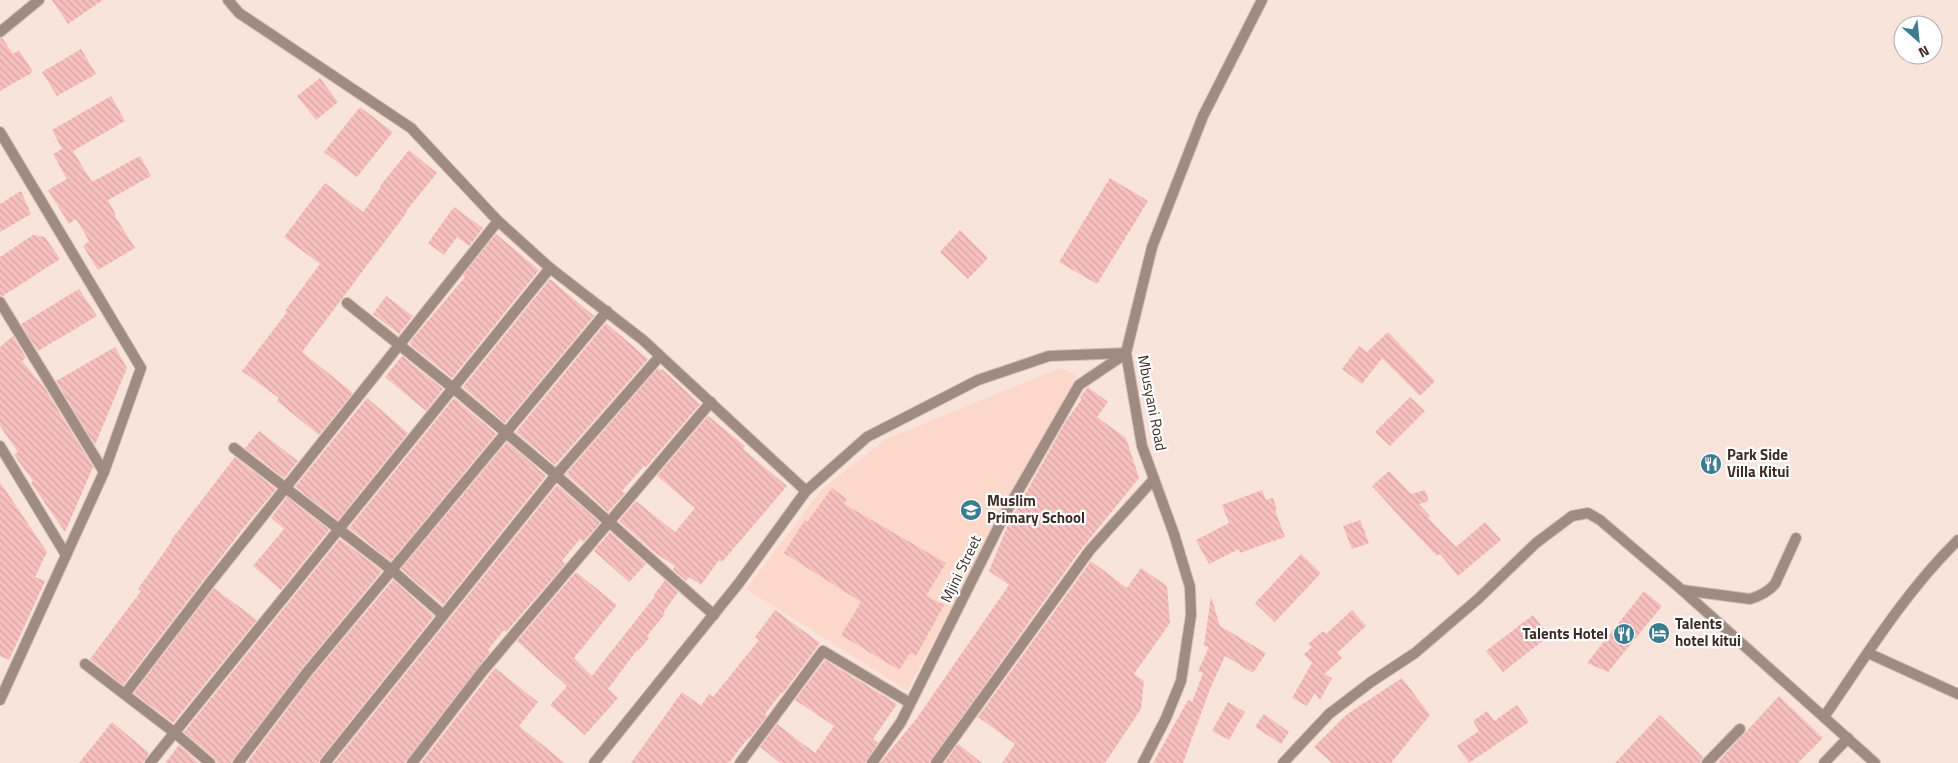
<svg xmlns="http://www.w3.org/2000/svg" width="1958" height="763" font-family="'Titillium Web',sans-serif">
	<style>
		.built { fill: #fcd8cb }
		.building { fill: url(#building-back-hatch) }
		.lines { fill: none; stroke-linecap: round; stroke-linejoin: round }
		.minor-casing { stroke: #d4bfb7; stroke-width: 12 }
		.tertiary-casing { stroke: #d4bfb7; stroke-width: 12 }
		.minor { stroke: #a08b83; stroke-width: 10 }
		.tertiary { stroke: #a08b83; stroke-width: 10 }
		.labels { text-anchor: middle; stroke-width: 4.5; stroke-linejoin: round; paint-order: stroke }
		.street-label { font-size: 15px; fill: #3e2b24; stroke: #fff }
		.poi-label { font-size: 15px; font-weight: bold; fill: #3e2b24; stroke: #fff; text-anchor: start }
	</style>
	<defs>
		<pattern id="building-back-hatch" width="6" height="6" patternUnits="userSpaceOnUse" patternTransform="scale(1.25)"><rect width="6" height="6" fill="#f7c0be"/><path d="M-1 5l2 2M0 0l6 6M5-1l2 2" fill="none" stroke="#d5a5a3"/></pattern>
	</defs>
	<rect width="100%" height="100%" fill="#f9e4dc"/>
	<!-- built -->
	<path class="built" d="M1060,368L1077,375L907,690L746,589L823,488L886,439Z"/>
	<!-- building -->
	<g class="building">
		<path d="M52,0H103L68,24Z"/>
		<path d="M2,38L13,54L19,50L33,72L0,91V39Z"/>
		<path d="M81,49L96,74L57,96L42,72Z"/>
		<path d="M320,78L338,102L316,120L297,96Z"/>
		<path d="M111,96L125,121L73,151L92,182L140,156L151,176L108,200L116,215L115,216L135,248L98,270L83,246L89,241L76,219L69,224L48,190L67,179L53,154L62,149L52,130Z"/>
		<path d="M360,107L393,132L357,177L324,152Z"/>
		<path d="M409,150L437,173L406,211L407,212L302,352L353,393L319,435L277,401L279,398L242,371L287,312L285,311L320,264L284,237L325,183L363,212L381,187L380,186Z"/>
		<path d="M1110,178L1148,201L1097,284L1059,262Z"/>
		<path d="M21,191L31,214L0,232V204Z"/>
		<path d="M454,207L483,228L469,246L457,237L444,255L428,243Z"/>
		<path d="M960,230L988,258L968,279L940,252Z"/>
		<path d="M496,234L539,270L452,378L411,345L412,344L410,342L465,277L463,275Z"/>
		<path d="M33,235L45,237L60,259L3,296L0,295V257Z"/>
		<path d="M550,279L594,316L505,423L463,387Z"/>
		<path d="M79,289L97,316L38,351L21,324Z"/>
		<path d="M386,296L413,316L399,334L373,314Z"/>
		<path d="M606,323L648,359L555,465L516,432Z"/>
		<path d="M1388,332L1435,381L1420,396L1382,358L1362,384L1342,369L1359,346L1367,352Z"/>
		<path d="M13,336L26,358L22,361L44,387L93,467L65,532L31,483L33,481L14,455L18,452L0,426V347Z"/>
		<path d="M115,347L127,368L95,445L56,381Z"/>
		<path d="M402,356L443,389L426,411L385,377Z"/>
		<path d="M658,368L661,370L662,369L700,404L646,467L644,466L622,491L625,493L608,512L566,474Z"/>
		<path d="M1088,387L1108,402L1097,417L1126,438L1139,478L1079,552L929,763H880L917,718L1009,585L989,571L1007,527L1066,421L1082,399L1080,398L1081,396Z"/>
		<path d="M1410,397L1425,411L1390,446L1375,432Z"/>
		<path d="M367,398L408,433L338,520L295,487Z"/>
		<path d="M454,398L496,434L391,561L349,528Z"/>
		<path d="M708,416L745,446L743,449L787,486L722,562L719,560L701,585L689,577L686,581L673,569L675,566L655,553L619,521L636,501L675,532L695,508L657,476Z"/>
		<path d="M259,431L298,461L284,478L245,448Z"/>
		<path d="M507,442L546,476L443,605L401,569Z"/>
		<path d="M235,457L276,489L241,531L123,685L90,659L141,591L138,589L172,541L171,540Z"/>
		<path d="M1389,471L1411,494L1425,490L1429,501L1419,504L1430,516L1428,518L1456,547L1485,522L1501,540L1458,576L1440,554L1437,556L1413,531L1372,486Z"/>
		<path d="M0,482L47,552L35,577L45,581L9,660L0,656Z"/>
		<path d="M557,485L600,523L583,542L580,539L562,561L565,564L506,632L504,630L488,650L490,652L407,759L405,763H334Z"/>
		<path d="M832,488L847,499L844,504L946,563L926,596L944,605L916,656L910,653L899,670L841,635L861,602L784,553L805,520L807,522Z"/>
		<path d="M1262,490L1266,500L1273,498L1277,509L1275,510L1285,537L1240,553L1239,549L1209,564L1196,540L1229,523L1222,505Z"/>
		<path d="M287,497L329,530L281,590L253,566L284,529L271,518Z"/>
		<path d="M1360,520L1369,543L1352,549L1343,526Z"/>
		<path d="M610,532L646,564L629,582L594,551Z"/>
		<path d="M340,539L382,571L303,667L233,759L231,763H217L214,758L184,732Z"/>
		<path d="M1301,554L1321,573L1275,622L1255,603Z"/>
		<path d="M1091,561L1127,588L1141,568L1167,586L1170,623L1134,674L1144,681L1141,709L1105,763H1002L1015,744L978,717Z"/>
		<path d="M576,572L617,605L574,658L592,676L655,596L654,595L665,580L678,592L663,613L665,614L647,636L649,638L638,651L637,650L608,689L618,698L585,735L550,705L567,686L517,641Z"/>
		<path d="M393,580L434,616L320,759L318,763H247L313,675Z"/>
		<path d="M214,588L257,620L173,723L134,693Z"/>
		<path d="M1644,591L1662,606L1608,672L1587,663Z"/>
		<path d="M1211,596L1220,626L1266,653L1253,673L1225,656L1210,689L1183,763H1153L1188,700L1192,702L1203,673L1198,671L1209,647L1204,646Z"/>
		<path d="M775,610L820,643L783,693L782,692L765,714L767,716L749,739L748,738L729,763H631L682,692L701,706L709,694L713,697L759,640L755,637Z"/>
		<path d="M1352,610L1366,626L1337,653L1342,658L1324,674L1332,678L1320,700L1315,693L1307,706L1292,698L1312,663L1304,654L1312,647L1308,644L1323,631L1326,634Z"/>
		<path d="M1533,615L1549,636L1503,672L1486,651Z"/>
		<path d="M825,660L897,704L873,739L878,743L865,763H780L760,747L777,724L815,753L834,726L795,700Z"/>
		<path d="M495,668L538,702L519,726L565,763H421Z"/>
		<path d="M1402,678L1430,715L1391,763H1332L1314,747L1346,715Z"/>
		<path d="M1779,696L1823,738L1798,763H1717Z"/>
		<path d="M1228,702L1245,712L1229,740L1212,731Z"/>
		<path d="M1517,705L1529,722L1469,763L1457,746L1479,731L1473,721L1487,711L1494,721Z"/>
		<path d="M1264,714L1289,732L1281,744L1255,727Z"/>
		<path d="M1660,715L1703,757L1700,763H1615Z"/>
		<path d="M112,722L149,753L143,763H79Z"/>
		<path d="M958,744L982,763H944Z"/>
		<path d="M179,745L199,763H165Z"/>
	</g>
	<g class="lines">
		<!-- minor casing -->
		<g class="minor-casing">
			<g id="minor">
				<path d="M228,0L239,13L411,128L498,221L550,268L643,340L806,491"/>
				<path d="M0,32L39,0"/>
				<path d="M0,132L141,368L104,472L0,700"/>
				<path d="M0,302L104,472"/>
				<path d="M347,303L453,388L556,475L714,615"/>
				<path d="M0,446L66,555"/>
				<path d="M234,448L393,571L443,615"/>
				<path d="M1682,590L1750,599C1760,596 1768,592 1775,584L1796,538"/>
				<path d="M1868,653L1958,694"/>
				<path d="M85,664L175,733L210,763"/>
				<path d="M125,694L209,584L498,221"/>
				<path d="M1824,717C1866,656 1905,592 1958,540"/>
				<path d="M150,763L550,268"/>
				<path d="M238,763L308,671L607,311"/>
				<path d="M325,763L556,475L660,356"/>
				<path d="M412,763L482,672L711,402"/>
				<path d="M594,763L739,583L806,491L867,437L978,380L1049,356L1126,353"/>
				<path d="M740,763L823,651L910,703"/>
				<path d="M872,763L901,722L1006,512L1079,385L1125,354"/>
				<path d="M936,763L1090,550L1154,479"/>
				<path d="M1283,763L1329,714L1371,682L1415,653L1478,599L1536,543L1572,516L1588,513L1600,520L1682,590L1875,763"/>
				<path d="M1707,763L1740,729"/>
				<path d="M1824,763L1848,738"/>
			</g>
		</g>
		<!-- tertiary casing -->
		<g class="tertiary-casing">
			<path id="tertiary" d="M1143,763L1166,718L1181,681L1191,615L1190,587L1174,534L1142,446L1126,353L1152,247L1203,116L1262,0"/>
		</g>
		<!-- minor -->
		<use href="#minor" class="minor"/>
		<!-- tertiary -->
		<use href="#tertiary" class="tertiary"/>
	</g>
	<!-- icons -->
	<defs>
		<g id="restaurant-disc" transform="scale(1.125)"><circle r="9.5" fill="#3d7d91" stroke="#fff"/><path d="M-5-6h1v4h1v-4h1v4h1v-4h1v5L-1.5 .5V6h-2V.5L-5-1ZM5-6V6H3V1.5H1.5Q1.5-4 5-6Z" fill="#fff"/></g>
		<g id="school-disc" transform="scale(1.125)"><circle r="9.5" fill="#3d7d91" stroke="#fff"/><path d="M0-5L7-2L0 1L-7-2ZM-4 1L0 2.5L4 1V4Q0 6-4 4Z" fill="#fff"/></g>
		<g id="hotel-disc" transform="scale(1.125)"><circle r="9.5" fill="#3d7d91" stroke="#fff"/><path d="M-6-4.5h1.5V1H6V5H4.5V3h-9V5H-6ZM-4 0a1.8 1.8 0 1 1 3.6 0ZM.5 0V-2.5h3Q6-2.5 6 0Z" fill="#fff"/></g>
	</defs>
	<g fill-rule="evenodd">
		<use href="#restaurant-disc" x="1711" y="464"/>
		<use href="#school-disc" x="971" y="510"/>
		<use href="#hotel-disc" x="1659" y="633"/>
		<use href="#restaurant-disc" x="1624" y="634"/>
	</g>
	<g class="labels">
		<!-- street labels -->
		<g class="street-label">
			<text transform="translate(1152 403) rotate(79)" y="5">Mbusyani Road</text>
			<text transform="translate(961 569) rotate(-64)" y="5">Mjini Street</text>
		</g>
		<!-- poi labels -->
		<g class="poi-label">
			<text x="1727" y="460">Park Side<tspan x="1727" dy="17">Villa Kitui</tspan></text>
			<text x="987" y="506">Muslim<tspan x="987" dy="17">Primary School</tspan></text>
			<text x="1675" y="629">Talents<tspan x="1675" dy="17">hotel kitui</tspan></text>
			<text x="1608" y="639" text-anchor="end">Talents Hotel</text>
		</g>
	</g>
	<!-- north arrow -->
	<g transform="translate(1918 40) rotate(153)"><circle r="24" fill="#ffffff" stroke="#b2aaa7"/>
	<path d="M0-4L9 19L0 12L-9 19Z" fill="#3d7d91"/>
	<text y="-8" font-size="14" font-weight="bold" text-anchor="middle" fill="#3e2b24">N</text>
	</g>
</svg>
